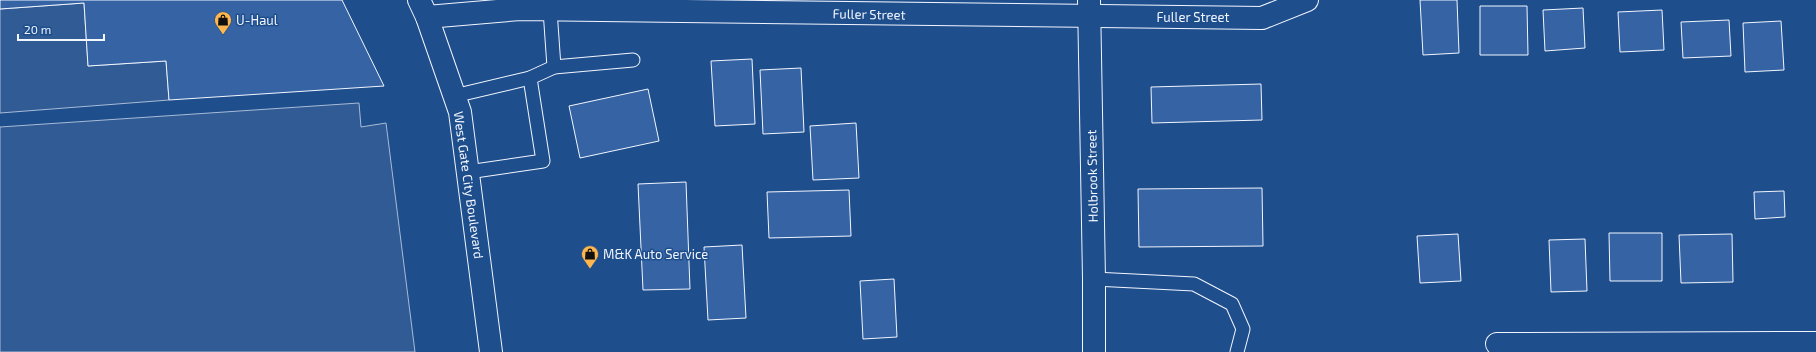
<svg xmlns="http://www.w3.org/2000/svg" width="1816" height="352" font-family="'Exo 2',sans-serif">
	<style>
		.parking { fill: #305b95; stroke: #a8bbd7 }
		.building { fill: #3563a3; stroke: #f2f6ff }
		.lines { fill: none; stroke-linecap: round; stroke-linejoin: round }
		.lane-casing { stroke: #f2f6ff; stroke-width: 15 }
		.street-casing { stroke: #f2f6ff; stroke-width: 24 }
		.primary-casing { stroke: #f2f6ff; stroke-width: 24 }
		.lane { stroke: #1f4e8c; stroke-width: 13 }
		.street { stroke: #1f4e8c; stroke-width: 22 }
		.primary { stroke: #1f4e8c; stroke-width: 22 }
		.labels { text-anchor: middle; stroke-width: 3; stroke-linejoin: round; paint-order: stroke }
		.street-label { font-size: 13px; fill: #f2f6ff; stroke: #1f4e8c }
		.poi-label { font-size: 13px; fill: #f2f6ff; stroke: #1f4e8c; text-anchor: start }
	</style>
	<rect width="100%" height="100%" fill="#1f4e8c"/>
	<!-- parking -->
	<g class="parking">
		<path d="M84,3L88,66L166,61L169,100L0,113V9Z"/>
		<path d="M359,103L361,127L386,123L415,352H0V127Z"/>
	</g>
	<!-- building -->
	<g class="building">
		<path d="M0,0H342L384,86L169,100L166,61L88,66L84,3L0,9Z"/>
		<path d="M1420,0H1457L1459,53L1423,55Z"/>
		<path d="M1480,6H1527L1528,55H1480Z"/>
		<path d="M1583,8L1585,48L1545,51L1543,10Z"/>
		<path d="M1662,10L1664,50L1620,52L1618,12Z"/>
		<path d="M1729,20L1731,56L1683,58L1681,22Z"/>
		<path d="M1781,21L1784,70L1745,72L1743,23Z"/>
		<path d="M752,59L755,124L715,126L711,61Z"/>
		<path d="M801,68L804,132L763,134L760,70Z"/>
		<path d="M1261,84L1262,120L1152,123L1151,87Z"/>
		<path d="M648,89L659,141L580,158L569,106Z"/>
		<path d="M856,123L859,178L813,180L810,126Z"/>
		<path d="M686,182L690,289L643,290L638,184Z"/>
		<path d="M1262,188L1263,246L1139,247L1138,189Z"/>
		<path d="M849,190L851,236L769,238L767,192Z"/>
		<path d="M1784,191L1785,217L1755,219L1754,192Z"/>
		<path d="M1609,233H1662V281H1610Z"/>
		<path d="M1458,234L1461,281L1420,283L1417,236Z"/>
		<path d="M1732,234L1733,282L1681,283L1679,235Z"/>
		<path d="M1585,239L1587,291L1551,292L1549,240Z"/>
		<path d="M742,245L746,318L708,320L704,247Z"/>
		<path d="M894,279L897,337L863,339L860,281Z"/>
	</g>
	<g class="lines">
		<!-- lane casing -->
		<g class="lane-casing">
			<g id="lane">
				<path d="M554,67L633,60"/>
				<path d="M454,96L530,78"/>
				<path d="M468,172L543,161L530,78L554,67L550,10"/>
				<path d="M1094,279L1194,284L1232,304L1243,329L1237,352"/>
			</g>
		</g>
		<!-- street casing -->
		<g class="street-casing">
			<g id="street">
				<path d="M1089,0L1094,279V352"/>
				<path d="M427,17L520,9L1262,18L1307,0"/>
				<path d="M1497,344L1816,343"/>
			</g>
		</g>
		<!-- primary casing -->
		<g class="primary-casing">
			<path id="primary" d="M419,0L427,17L460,112L491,352"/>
		</g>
		<!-- lane -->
		<use href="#lane" class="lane"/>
		<!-- street -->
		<use href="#street" class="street"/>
		<!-- primary -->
		<use href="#primary" class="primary"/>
	</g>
	<!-- icons -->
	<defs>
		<g id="shop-pin" transform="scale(0.9)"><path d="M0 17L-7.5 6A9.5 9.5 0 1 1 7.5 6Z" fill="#ffb74d" stroke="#1f4e8c"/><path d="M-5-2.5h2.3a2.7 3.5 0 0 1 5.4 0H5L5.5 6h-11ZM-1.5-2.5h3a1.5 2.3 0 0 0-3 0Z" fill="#111"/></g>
	</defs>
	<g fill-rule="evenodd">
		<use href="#shop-pin" x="223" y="20"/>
		<use href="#shop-pin" x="590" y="254"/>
	</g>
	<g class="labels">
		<!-- street labels -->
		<g class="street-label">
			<text transform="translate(869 14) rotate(1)" y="5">Fuller Street</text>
			<text x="1193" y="22">Fuller Street</text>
			<text transform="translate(1092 176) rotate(-91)" y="5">Holbrook Street</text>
			<text transform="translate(469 185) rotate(82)" y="5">West Gate City Boulevard</text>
		</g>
		<!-- poi labels -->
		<g class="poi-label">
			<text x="236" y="25">U-Haul</text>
			<text x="603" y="259">M&amp;K Auto Service</text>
		</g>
	</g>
	<!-- scale -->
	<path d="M18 34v6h86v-6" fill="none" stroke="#f2f6ff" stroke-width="2"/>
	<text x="24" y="34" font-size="12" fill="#f2f6ff" stroke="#1f4e8c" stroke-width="3" paint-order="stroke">20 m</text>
</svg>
